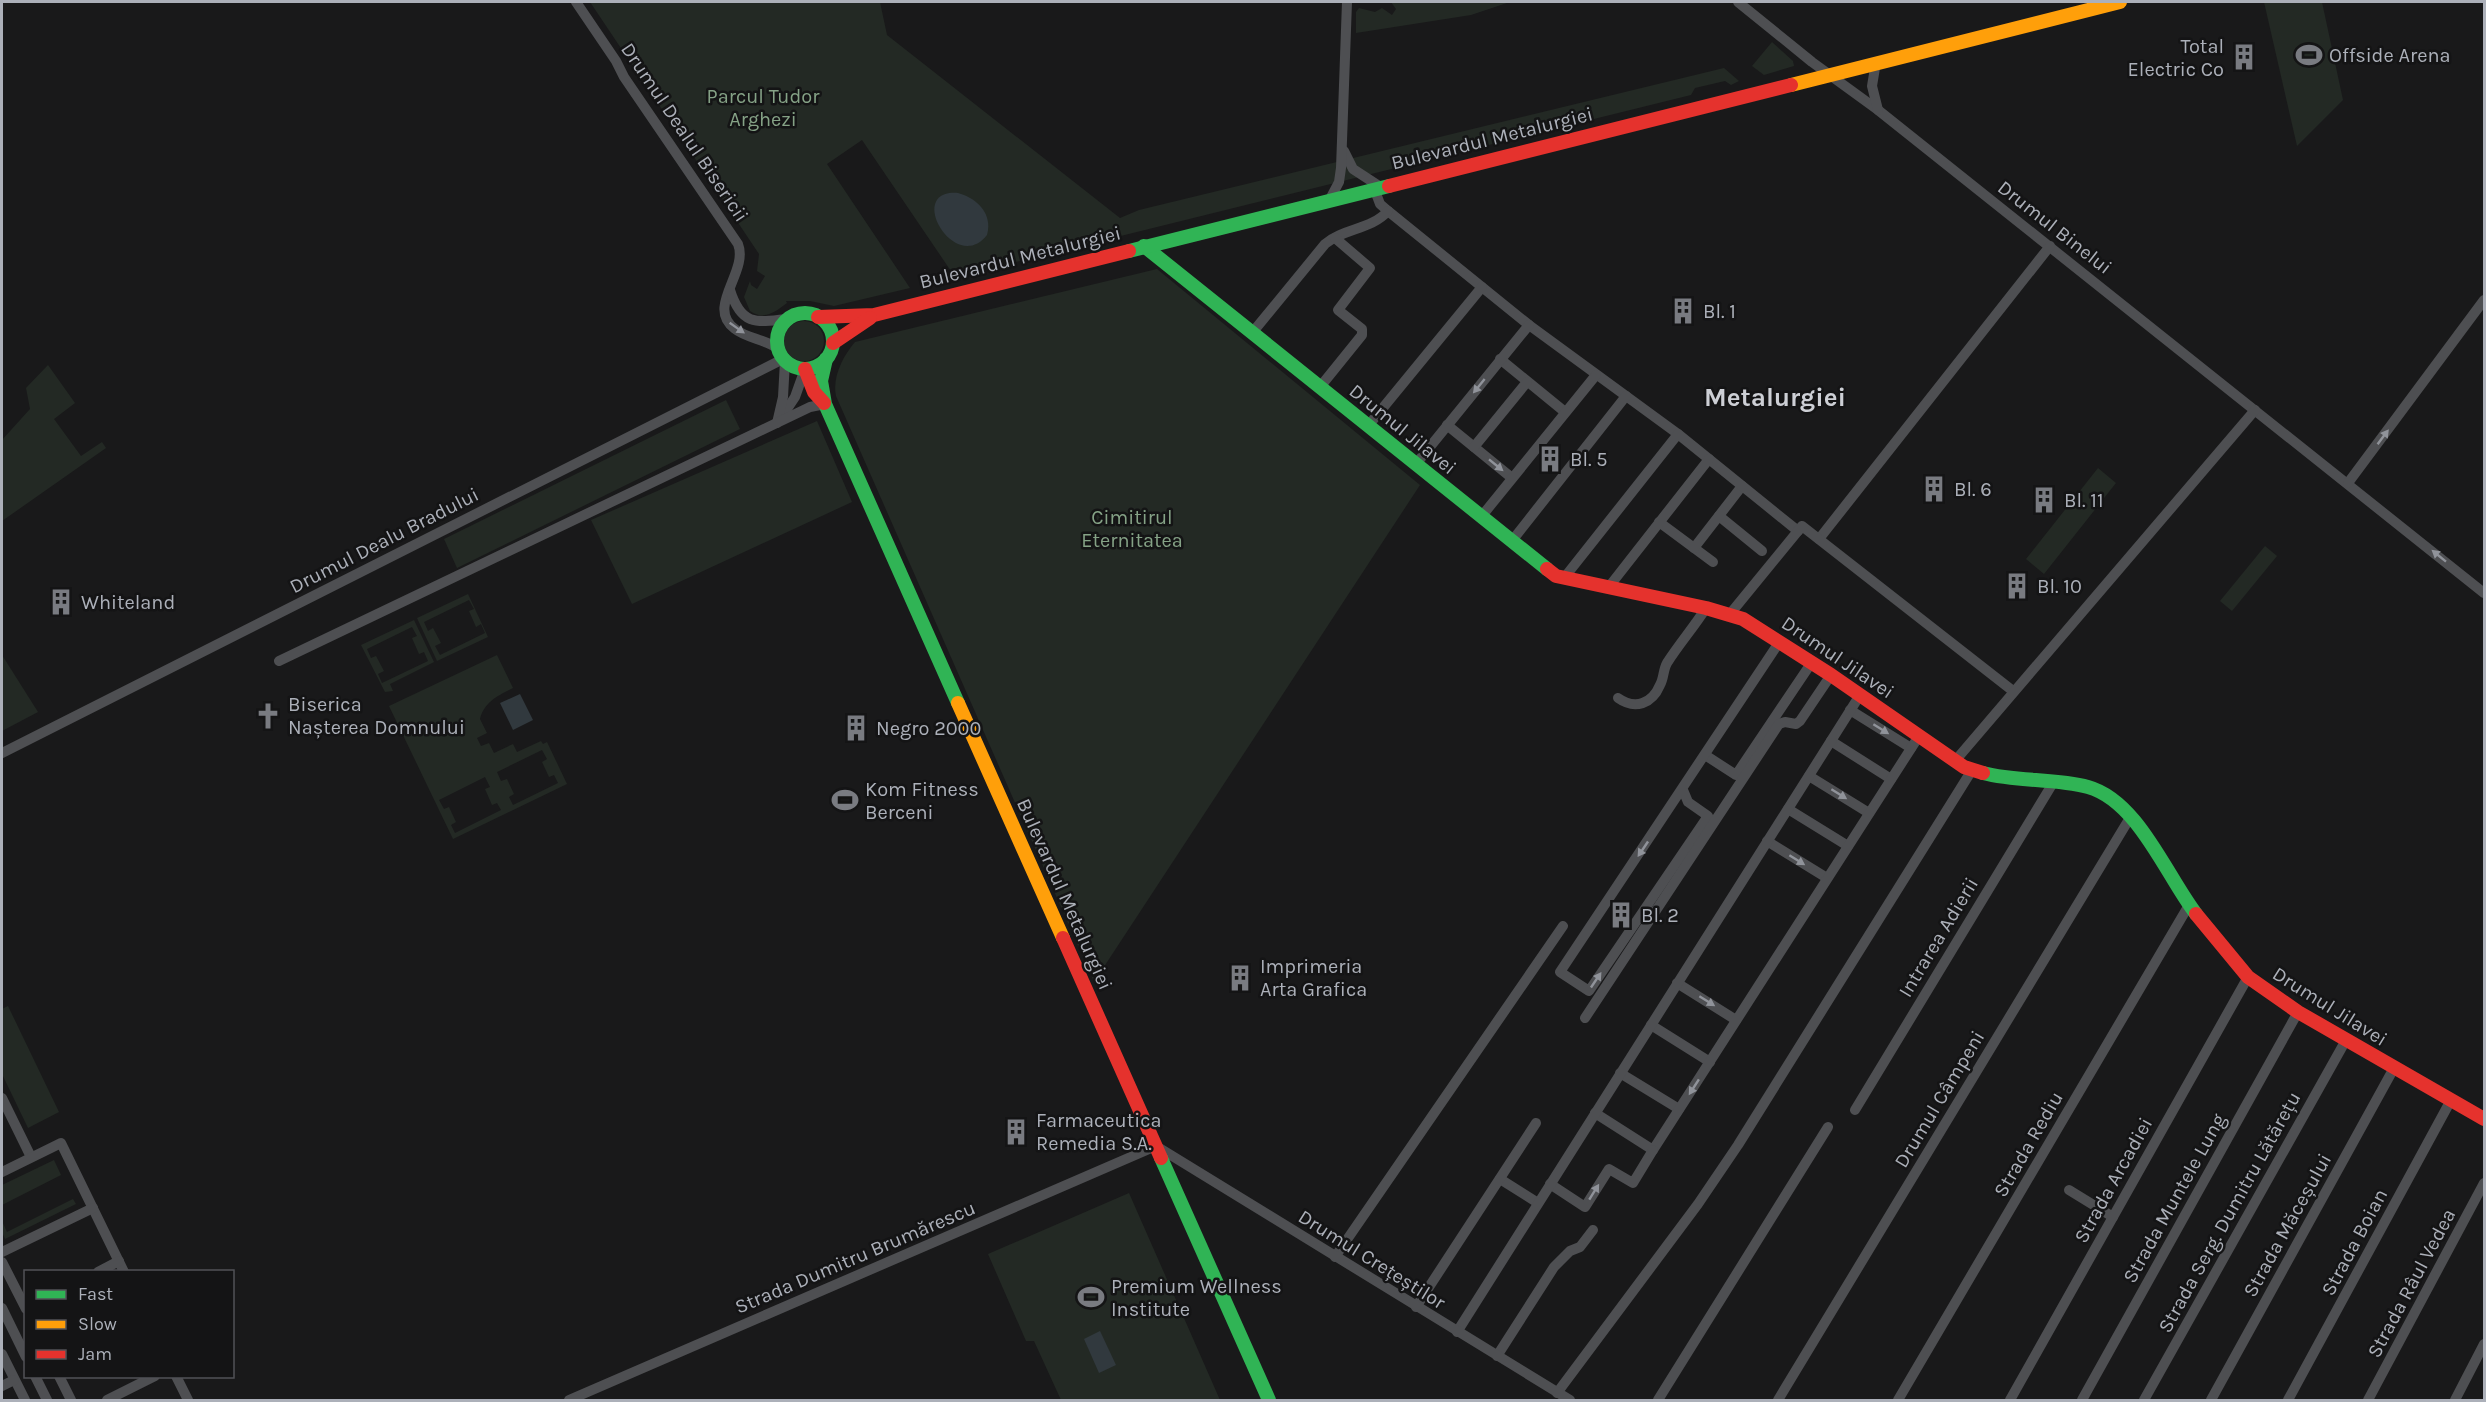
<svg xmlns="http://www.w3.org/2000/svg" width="2486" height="1402" font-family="Karla,sans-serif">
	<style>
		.green { fill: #232924; fill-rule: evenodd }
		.water { fill: #31393e }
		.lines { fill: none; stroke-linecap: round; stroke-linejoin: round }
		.street { stroke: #4e4f52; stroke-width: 10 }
		.fast { stroke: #30b455; stroke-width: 14 }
		.slow { stroke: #ff9f0a; stroke-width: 14 }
		.jam { stroke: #e5322d; stroke-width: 14 }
		.oneway { fill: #90939a }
		.labels { text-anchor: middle; stroke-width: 5; stroke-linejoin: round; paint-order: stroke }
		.poi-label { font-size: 20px; fill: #acb0b9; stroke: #141415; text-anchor: start }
		.park-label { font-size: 20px; fill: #85a286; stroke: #141415 }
		.street-label { font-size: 20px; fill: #acb0b9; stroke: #141415 }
		.district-label { font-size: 26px; font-weight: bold; fill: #cdcfd5; stroke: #141415 }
	</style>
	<rect width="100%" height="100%" fill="#19191a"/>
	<!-- green -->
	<g class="green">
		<path d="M590,2H880L887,35L1120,218L1139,210L1724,68L1739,81L1731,85L1725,81L1695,88L1691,95L955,277L862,140L827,164L910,288L834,306L810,301H786L787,303C775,312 764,321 750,311L744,297L750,281L751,285L757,289L765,276L757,271L759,254Z"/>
		<path d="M1391,2H1510L1471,15L1356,33V12L1359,8L1375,12L1382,8L1392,15L1396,9Z"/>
		<path d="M2264,2H2322L2343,100L2297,146Z"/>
		<path d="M1772,42L1793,61L1794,66L1764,75L1752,66Z"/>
		<path d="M1157,269L1420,485L1094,982L836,396C832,377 843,356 855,342Z"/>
		<circle cx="804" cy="341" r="20"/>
		<path d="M48,365L75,403L54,419L81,456L102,442L106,448L2,521V440L30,409L26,388Z"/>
		<path d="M726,400L740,429L457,568L444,539Z"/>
		<path d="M817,421L852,502L632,604L591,520Z"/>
		<path d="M2098,468L2116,483L2044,574L2026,559Z"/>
		<path d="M2265,546L2277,556L2232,611L2220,601Z"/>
		<path d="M468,594L488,637L437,661L417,618ZM469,600L474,609L469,611L476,627L481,624L485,633L440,655L435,646L441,643L433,628L428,631L424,622Z"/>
		<path d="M414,620L434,662L390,684L393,691L385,692L361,645ZM412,627L417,636L412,638L419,654L424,652L428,661L382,683L378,674L384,671L376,656L371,658L367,649Z"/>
		<path d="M2,655L38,712L2,731Z"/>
		<path d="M497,655L513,688C499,695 484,702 480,719L487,733L477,738L481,746L489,743L494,753L513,744L517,752L541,741L543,744L547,742L567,784L453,839L389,706ZM542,750L547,759L542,762L549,777L554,775L558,783L513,805L509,797L514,794L507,779L501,781L497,772ZM485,777L490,787L485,789L492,805L497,803L501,810L455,833L451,825L456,822L449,807L444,809L439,800Z"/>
		<path d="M8,1006L59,1112L28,1128L2,1074V1009Z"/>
		<path d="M54,1160L61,1175L2,1205V1185Z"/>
		<path d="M1129,1193L1220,1400H1061L1034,1341H1026L988,1254Z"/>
		<path d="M73,1199L76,1204L5,1239L2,1232V1221L7,1232Z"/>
	</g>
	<!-- water -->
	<g class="water">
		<path d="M958,193C977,198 993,214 987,235C955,276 904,189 958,193Z"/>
		<path d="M520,694L533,720L513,730L500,703Z"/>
		<path d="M1100,1331L1116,1365L1099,1373L1084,1339Z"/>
	</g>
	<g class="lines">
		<!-- street -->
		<g class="street">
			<path d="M576,2L616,61L624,77L738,244C749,272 705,307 735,329C746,338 764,339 777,348"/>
			<path d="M1738,2L1812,62L1878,110L2484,593"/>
			<path d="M1876,62L1872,86L1878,110"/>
			<path d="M1344,151L1353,169L1379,186"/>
			<path d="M1374,188L1380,204L1388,211L1529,325L1678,434"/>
			<path d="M1330,199L1339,182L1341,168L1347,2"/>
			<path d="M730,290C741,325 755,323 787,319"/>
			<path d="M1252,333L1325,244C1344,228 1371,230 1388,211"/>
			<path d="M1500,359L1565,412"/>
			<path d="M1320,387L1362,335V329L1338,310L1370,268L1335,238"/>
			<path d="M781,418L795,397L805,369"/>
			<path d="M777,423L783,397L785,361"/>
			<path d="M1447,425L1512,478"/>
			<path d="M1368,426L1482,287"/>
			<path d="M1474,447L1527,382"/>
			<path d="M1416,464L1529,325"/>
			<path d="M2348,483L2484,300"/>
			<path d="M1719,516L1762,551"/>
			<path d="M1481,517L1596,375"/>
			<path d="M1659,522L1713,562"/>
			<path d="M1819,539L2050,246"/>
			<path d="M1511,542L1626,396"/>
			<path d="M1694,548L1742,486"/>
			<path d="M1564,578L1678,434L1798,531"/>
			<path d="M1608,588L1709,459"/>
			<path d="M1730,614L1802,526L2013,691"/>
			<path d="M279,661L810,407L825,404"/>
			<path d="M1618,698C1635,710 1652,704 1660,685C1664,678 1663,670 1667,663C1679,644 1694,627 1706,608"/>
			<path d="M1850,710L1911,748"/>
			<path d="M1831,741L1891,779"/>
			<path d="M2,753L783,359"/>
			<path d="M1705,755L1736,775L1812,662"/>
			<path d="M1955,761L2255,410"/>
			<path d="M1809,776L1869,813"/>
			<path d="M1683,790L1688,802L1708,816L1589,991L1560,972L1780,641"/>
			<path d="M1788,809L1848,846"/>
			<path d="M1767,841L1827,878"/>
			<path d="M1677,983L1736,1020"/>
			<path d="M1585,1018L1779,724L1785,722L1796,724L1800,721L1831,675"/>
			<path d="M1651,1025L1710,1062"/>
			<path d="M1620,1073L1679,1109"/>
			<path d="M2,1098L31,1157"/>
			<path d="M1855,1110L2053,783"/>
			<path d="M1595,1113L1653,1150L1919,736"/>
			<path d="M2,1172L61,1143L124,1272"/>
			<path d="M1500,1179L1538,1203"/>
			<path d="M1550,1184L1585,1207L1609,1169L1633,1183L1653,1150"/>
			<path d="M2069,1190L2113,1217"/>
			<path d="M2,1252L93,1208"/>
			<path d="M1335,1257L1563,926"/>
			<path d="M2,1262L26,1309"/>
			<path d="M98,1272L119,1261"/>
			<path d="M1416,1307L1536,1123"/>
			<path d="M2,1308L26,1357"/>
			<path d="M1457,1332L1860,695"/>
			<path d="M2,1354L25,1400"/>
			<path d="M1497,1356L1554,1267L1570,1251L1580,1247L1593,1230"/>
			<path d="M35,1376L47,1400"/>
			<path d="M59,1376L71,1400"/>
			<path d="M176,1376L188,1400"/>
			<path d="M2,1386L14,1380"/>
			<path d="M1557,1393L1698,1204L1738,1145L1972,770"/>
			<path d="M107,1400L155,1376"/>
			<path d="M569,1400L1156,1146L1570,1400"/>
			<path d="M1658,1400L1828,1127"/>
			<path d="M1778,1400L2131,816"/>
			<path d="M1898,1400L2189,905"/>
			<path d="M2010,1400L2248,977"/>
			<path d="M2082,1400L2298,1012"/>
			<path d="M2144,1400L2346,1040"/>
			<path d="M2211,1400L2394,1068"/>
			<path d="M2288,1400L2451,1100"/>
			<path d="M2368,1400L2484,1183"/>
			<path d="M2455,1400L2484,1344"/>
		</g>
		<!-- fast -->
		<g class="fast">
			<path d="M1144,246L1547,569"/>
			<path d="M1129,251L1389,186"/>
			<circle cx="805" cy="341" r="28"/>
			<path d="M826,359L821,381L825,404L958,703"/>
			<path d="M1983,773C2017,782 2055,778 2088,787C2138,801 2166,875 2196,914"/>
			<path d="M1161,1158L1269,1400"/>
		</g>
		<!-- slow -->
		<g class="slow">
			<path d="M1791,85L2120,2"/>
			<path d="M958,703L1063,938"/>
		</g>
		<!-- jam -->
		<g class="jam">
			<path d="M1389,186L1791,85"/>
			<path d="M818,317L874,315L1129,251"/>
			<path d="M833,343L870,318"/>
			<path d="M805,369L814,392L824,403"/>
			<path d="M1547,569L1556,576L1706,608L1743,619L1831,675L1964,767L1983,773"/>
			<path d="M2196,914L2248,977L2298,1012L2484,1119"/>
			<path d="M1063,938L1161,1158"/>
		</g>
	</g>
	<!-- one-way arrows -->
	<defs><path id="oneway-solid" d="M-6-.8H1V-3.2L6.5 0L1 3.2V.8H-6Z" transform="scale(1.5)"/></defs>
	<g class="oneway">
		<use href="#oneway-solid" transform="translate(737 328) rotate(35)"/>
		<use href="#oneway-solid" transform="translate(1479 386) rotate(129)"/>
		<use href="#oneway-solid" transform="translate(2383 437) rotate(-53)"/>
		<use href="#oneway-solid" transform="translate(1496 465) rotate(39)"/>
		<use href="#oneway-solid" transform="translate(2439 556) rotate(-141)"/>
		<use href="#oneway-solid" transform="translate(1881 729) rotate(32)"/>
		<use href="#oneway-solid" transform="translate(1839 794) rotate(32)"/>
		<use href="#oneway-solid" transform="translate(1643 849) rotate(124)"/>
		<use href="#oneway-solid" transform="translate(1797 860) rotate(32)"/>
		<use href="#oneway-solid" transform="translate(1596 980) rotate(-56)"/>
		<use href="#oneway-solid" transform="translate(1707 1001) rotate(32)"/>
		<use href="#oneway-solid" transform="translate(1694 1087) rotate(123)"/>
		<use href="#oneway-solid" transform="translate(1594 1192) rotate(-58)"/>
	</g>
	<!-- icons -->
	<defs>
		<g id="stadium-bare" transform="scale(2.07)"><path d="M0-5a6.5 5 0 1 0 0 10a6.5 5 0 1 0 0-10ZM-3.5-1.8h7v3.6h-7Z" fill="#797b81" stroke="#141415" stroke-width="2.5" paint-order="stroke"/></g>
		<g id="building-bare" transform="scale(2.07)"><path d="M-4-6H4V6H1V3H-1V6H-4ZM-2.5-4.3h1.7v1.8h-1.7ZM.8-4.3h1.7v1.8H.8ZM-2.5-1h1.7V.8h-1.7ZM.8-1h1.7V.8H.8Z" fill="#797b81" stroke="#141415" stroke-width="2.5" paint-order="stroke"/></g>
		<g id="church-bare" transform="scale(2.07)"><path d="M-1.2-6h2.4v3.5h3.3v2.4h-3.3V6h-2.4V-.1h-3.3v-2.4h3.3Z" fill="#797b81" stroke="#141415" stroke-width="2.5" paint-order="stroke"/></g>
	</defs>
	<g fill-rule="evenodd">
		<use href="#stadium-bare" x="2309" y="55"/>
		<use href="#building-bare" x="2244" y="57"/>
		<use href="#building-bare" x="1683" y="311"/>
		<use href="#building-bare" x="1550" y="459"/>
		<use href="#building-bare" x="1934" y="489"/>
		<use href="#building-bare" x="2044" y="500"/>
		<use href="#building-bare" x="2017" y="586"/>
		<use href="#building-bare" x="61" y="602"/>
		<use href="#church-bare" x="268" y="716"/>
		<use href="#building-bare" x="856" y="728"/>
		<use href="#stadium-bare" x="845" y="800"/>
		<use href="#building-bare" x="1621" y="915"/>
		<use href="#building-bare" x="1240" y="978"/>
		<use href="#building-bare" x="1016" y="1132"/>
		<use href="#stadium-bare" x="1091" y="1297"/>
	</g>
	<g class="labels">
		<!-- poi labels -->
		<g class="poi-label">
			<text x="2224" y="53" text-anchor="end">Total<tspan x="2224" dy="23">Electric Co</tspan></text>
			<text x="2329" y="62">Offside Arena</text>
			<text x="1703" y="318">Bl. 1</text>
			<text x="1570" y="466">Bl. 5</text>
			<text x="1954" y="496">Bl. 6</text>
			<text x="2064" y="507">Bl. 11</text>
			<text x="2037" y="593">Bl. 10</text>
			<text x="81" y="609">Whiteland</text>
			<text x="288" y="711">Biserica<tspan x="288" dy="23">Nașterea Domnului</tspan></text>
			<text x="876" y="735">Negro 2000</text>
			<text x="865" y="796">Kom Fitness<tspan x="865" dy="23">Berceni</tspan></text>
			<text x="1641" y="922">Bl. 2</text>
			<text x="1260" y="973">Imprimeria<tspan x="1260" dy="23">Arta Grafica</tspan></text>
			<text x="1036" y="1127">Farmaceutica<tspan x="1036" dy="23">Remedia S.A.</tspan></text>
			<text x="1111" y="1293">Premium Wellness<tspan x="1111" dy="23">Institute</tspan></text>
		</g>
		<!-- park labels -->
		<g class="park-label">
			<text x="763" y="103">Parcul Tudor<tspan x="763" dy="23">Arghezi</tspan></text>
			<text x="1132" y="524">Cimitirul<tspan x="1132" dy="23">Eternitatea</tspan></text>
		</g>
		<!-- street labels -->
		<g class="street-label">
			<text transform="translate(685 132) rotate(56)" y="7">Drumul Dealul Bisericii</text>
			<text transform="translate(1492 138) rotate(-14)" y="7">Bulevardul Metalurgiei</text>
			<text transform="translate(2055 227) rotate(38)" y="7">Drumul Binelui</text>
			<text transform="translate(1020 257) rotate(-14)" y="7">Bulevardul Metalurgiei</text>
			<text transform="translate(1403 429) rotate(39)" y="7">Drumul Jilavei</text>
			<text transform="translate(384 540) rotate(-27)" y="7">Drumul Dealu Bradului</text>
			<text transform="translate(1838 657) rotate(34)" y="7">Drumul Jilavei</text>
			<text transform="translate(1065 894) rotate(66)" y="7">Bulevardul Metalurgiei</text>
			<text transform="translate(1938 937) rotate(-59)" y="7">Intrarea Adierii</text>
			<text transform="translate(2330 1006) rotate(32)" y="7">Drumul Jilavei</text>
			<text transform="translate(1939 1099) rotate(-59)" y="7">Drumul Câmpeni</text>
			<text transform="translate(2028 1144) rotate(-60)" y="7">Strada Rediu</text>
			<text transform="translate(2113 1180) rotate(-61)" y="7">Strada Arcadiei</text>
			<text transform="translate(2174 1198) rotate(-61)" y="7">Strada Muntele Lung</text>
			<text transform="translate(2229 1212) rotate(-61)" y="7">Strada Serg. Dumitru Lătărețu</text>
			<text transform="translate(2287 1225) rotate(-61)" y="7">Strada Măceșului</text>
			<text transform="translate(2354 1242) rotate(-62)" y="7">Strada Boian</text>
			<text transform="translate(855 1257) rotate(-23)" y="7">Strada Dumitru Brumărescu</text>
			<text transform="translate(1372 1259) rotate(32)" y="7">Drumul Crețeștilor</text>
			<text transform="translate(2411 1283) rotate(-62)" y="7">Strada Râul Vedea</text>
		</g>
		<!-- district labels -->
		<g class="district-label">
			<text x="1775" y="406">Metalurgiei</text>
		</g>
	</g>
	<!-- border -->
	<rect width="2486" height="1402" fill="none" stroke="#acb0b9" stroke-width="6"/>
	<!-- legend -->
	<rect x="24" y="1270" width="210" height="108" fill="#141415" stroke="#515257" stroke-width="1.5"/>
	<rect x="36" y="1290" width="30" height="9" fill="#30b455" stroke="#515257" stroke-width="1.5"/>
	<text x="78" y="1300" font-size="18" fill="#acb0b9">Fast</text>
	<rect x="36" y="1320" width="30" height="9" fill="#ff9f0a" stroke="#515257" stroke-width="1.5"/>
	<text x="78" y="1330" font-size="18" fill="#acb0b9">Slow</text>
	<rect x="36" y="1350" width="30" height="9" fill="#e5322d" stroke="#515257" stroke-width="1.5"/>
	<text x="78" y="1360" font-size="18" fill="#acb0b9">Jam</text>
</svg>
